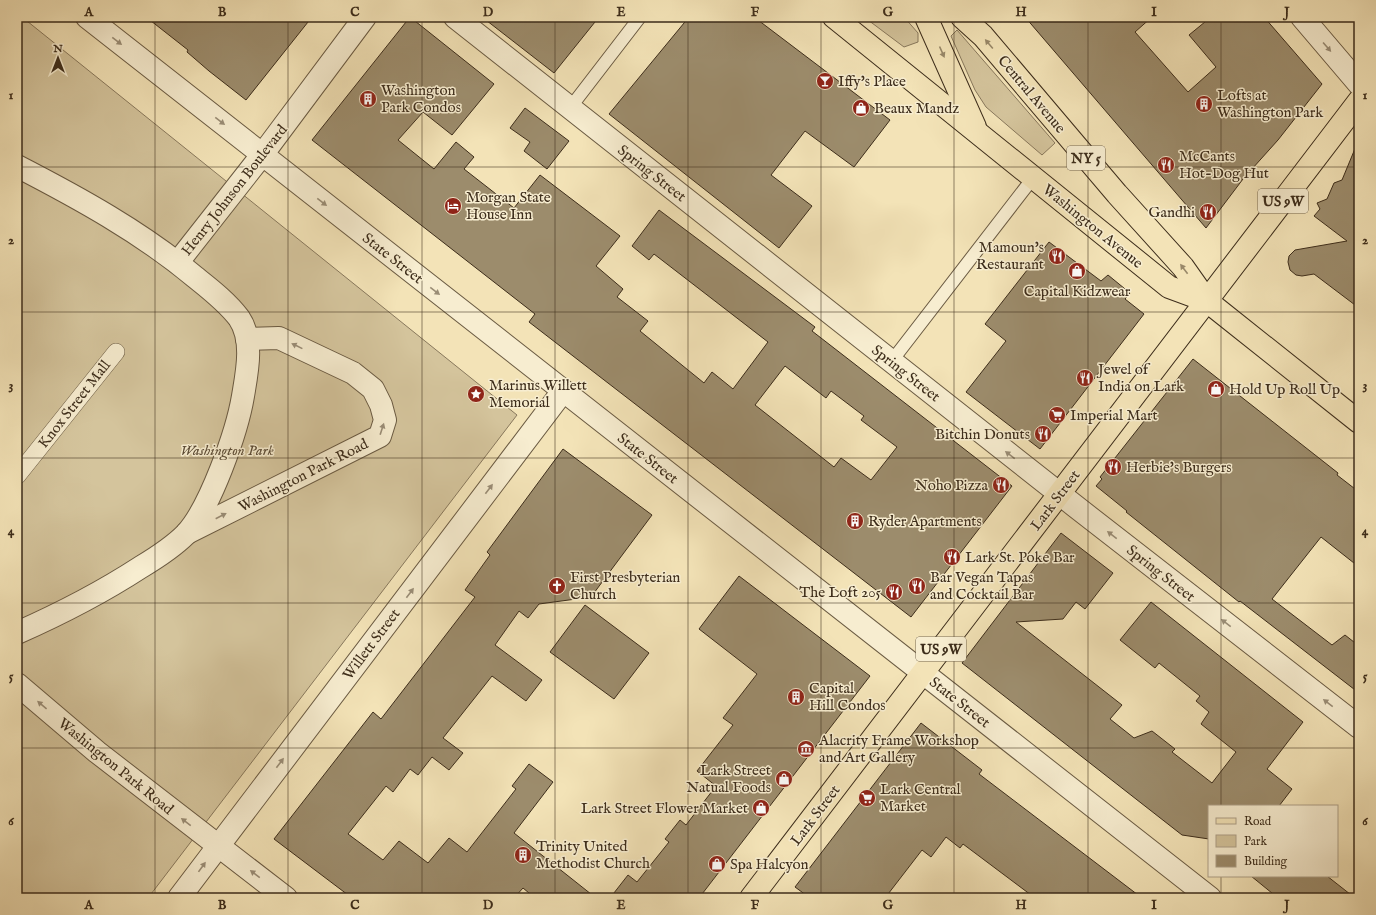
<svg xmlns="http://www.w3.org/2000/svg" width="1376" height="915" font-family="'IM FELL English',serif">
	<style>
		.green { fill: #d4c49c; stroke: #88785c }
		.building { fill: #9c8c6c; stroke: #3d2d1b; fill-rule: evenodd }
		.lines { fill: none; stroke-linecap: round; stroke-linejoin: round }
		.service-casing { stroke: #6a5a42; stroke-width: 14 }
		.pedestrian-casing { stroke: #6a5a42; stroke-width: 18 }
		.minor-casing { stroke: #6a5a42; stroke-width: 24 }
		.tertiary-casing { stroke: #6a5a42; stroke-width: 24 }
		.primary-casing { stroke: #3d2d1b; stroke-width: 24 }
		.service { stroke: #f7edd0; stroke-width: 12 }
		.pedestrian { stroke: #f7edd0; stroke-width: 17 }
		.minor { stroke: #f7edd0; stroke-width: 22 }
		.tertiary { stroke: #f7edd0; stroke-width: 22 }
		.primary { stroke: #f3e3b7; stroke-width: 22 }
		.oneway { fill: #9a8d76 }
		.oneway2 { fill: #988869 }
		.grid { fill: none; stroke: #3d2d1b; stroke-width: 1; stroke-opacity: 0.55 }
		.labels { text-anchor: middle; stroke-width: 3; stroke-linejoin: round; paint-order: stroke }
		.shield { fill: #f7edd0; stroke: #756751; stroke-width: 1 }
		.shield-label { font-size: 14px; font-weight: bold; fill: #3d2d1b }
		.poi-label { font-size: 15px; fill: #3d2d1b; stroke: #f7edd0; text-anchor: start }
		.street-label { font-size: 15px; fill: #3d2d1b; stroke: #f7edd0 }
		.park-label { font-size: 15px; font-style: italic; fill: #5b4b35; stroke: #f7edd0 }
		.neatline { fill: none; stroke: #3d2d1b; stroke-width: 1.5 }
		.grid-label { font-size: 13px; text-anchor: middle; font-weight: bold; fill: #3d2d1b }
	</style>
	<rect width="100%" height="100%" fill="#f3e3b7"/>
	<filter id="stains"><feTurbulence type="fractalNoise" baseFrequency=".005" numOctaves="4"/><feColorMatrix values="0 0 0 0 .2 0 0 0 0 .09 0 0 0 0 .02 0 0 0 .5 -.17"/></filter>
	<radialGradient id="worn" r=".72"><stop offset=".6" stop-color="#630" stop-opacity="0"/><stop offset="1" stop-color="#630" stop-opacity=".3"/></radialGradient>
	<!-- green -->
	<g class="green">
		<path d="M17,17H22L517,415L148,898H17Z"/>
		<path d="M864,17H904L918,33V42L904,47Z"/>
		<path d="M957,30L1055,143L1042,155L986,107L975,90L951,36Z"/>
	</g>
	<!-- building -->
	<g class="building">
		<path d="M146,17H312L246,100L209,71L187,52L188,50Z"/>
		<path d="M410,17L494,84L452,135L423,112L398,140L434,169L456,142L474,157L464,169L514,208L540,175L620,236L596,266L623,289L617,297L648,321L640,331L704,383L712,372L733,389L768,342L654,254L649,260L632,246L659,210L815,327L812,331L1012,486L911,617L529,322L535,314L312,140ZM785,366L826,398L831,391L864,416L861,420L897,447L871,480L841,458L834,467L755,405Z"/>
		<path d="M482,17H599L554,73Z"/>
		<path d="M689,17H754L890,120L854,167L805,131L771,175L812,206L779,248L609,114Z"/>
		<path d="M1025,17H1152L1135,32L1188,92L1216,67L1189,35L1211,17H1264L1322,84L1278,140L1243,179L1206,228Z"/>
		<path d="M525,108L569,141L547,169L524,151L530,142L510,128Z"/>
		<path d="M1359,139V308L1314,274L1302,276L1296,275L1290,270L1288,262L1289,256L1295,250L1347,241L1314,216L1320,209L1317,203L1327,199L1334,183L1342,180Z"/>
		<path d="M1049,242L1101,281L1108,275L1130,293L1125,299L1144,314L1040,449L966,392L1006,341L985,324Z"/>
		<path d="M1193,359L1338,473L1337,475L1359,492V567L1321,537L1272,599L1332,645L1345,635L1359,646V693L1240,601L1239,602L1126,512L1127,511L1096,486L1102,479L1100,477Z"/>
		<path d="M563,449L652,515L591,597L539,604L528,618L519,611L495,645L542,680L526,701L492,676L443,738L463,753L449,770L432,757L418,775L410,769L393,792L386,786L348,834L383,860L399,841L428,863L449,838L467,852L516,789L512,786L529,764L553,782L514,833L596,898H535L523,888L514,898H352L274,839L373,712L381,719L475,597L465,590L490,555L487,552Z"/>
		<path d="M1061,533L1113,573L1085,609L1076,602L1063,619L1016,622L1122,705L1110,719L1134,738L1152,731L1175,749L1172,752L1212,783L1236,752L1201,724L1209,712L1196,701L1200,696L1159,663L1155,668L1120,640L1151,602L1303,722L1267,769L1292,789L1279,806H1209V839L1182,835L962,663Z"/>
		<path d="M739,576L870,676L699,898H610L628,875L637,882L669,842L665,839L680,820L686,825L716,786L697,771L733,725L723,718L757,674L699,629Z"/>
		<path d="M585,605L649,653L614,699L550,652Z"/>
		<path d="M921,723L982,770L979,774L1142,898H1035L963,844L960,848L946,837L931,857L922,850L885,898H810L795,887Z"/>
		<path d="M1251,876H1327L1355,898H1278Z"/>
	</g>
	<g class="lines">
		<!-- service casing -->
		<g class="service-casing">
			<g id="service">
				<path d="M570,108L640,17"/>
				<path d="M891,362L1033,178"/>
			</g>
		</g>
		<!-- pedestrian casing -->
		<g class="pedestrian-casing">
			<path id="pedestrian" d="M17,476L116,352"/>
		</g>
		<!-- minor casing -->
		<g class="minor-casing">
			<g id="minor">
				<path d="M87,17L1210,898"/>
				<path d="M455,17L1075,506L1359,727"/>
				<path d="M1302,17L1359,84"/>
				<path d="M17,166C79,198 141,232 195,277C210,289 227,302 239,318C254,340 247,372 243,396C237,432 210,508 186,534C173,547 156,558 141,567C101,593 60,614 17,633"/>
				<path d="M178,262L262,155"/>
				<path d="M187,533L380,436L385,420L381,405L373,389L353,373L279,338L247,339"/>
				<path d="M17,684L97,752L286,898"/>
				<path d="M179,898L563,391"/>
			</g>
		</g>
		<!-- tertiary casing -->
		<g class="tertiary-casing">
			<path id="tertiary" d="M262,155L365,17"/>
		</g>
		<!-- primary casing -->
		<g class="primary-casing">
			<g id="primary">
				<path d="M834,17L1169,287L1207,301L1359,422"/>
				<path d="M926,17L975,127"/>
				<path d="M962,17L983,36L1117,194L1183,267L1207,301"/>
				<path d="M751,898L1359,101"/>
			</g>
		</g>
		<!-- service -->
		<use href="#service" class="service"/>
		<!-- pedestrian -->
		<use href="#pedestrian" class="pedestrian"/>
		<!-- minor -->
		<use href="#minor" class="minor"/>
		<!-- tertiary -->
		<use href="#tertiary" class="tertiary"/>
		<!-- primary -->
		<use href="#primary" class="primary"/>
	</g>
	<!-- one-way arrows -->
	<defs><path id="oneway-solid" d="M-6-.8H1V-3.2L6.5 0L1 3.2V.8H-6Z"/></defs>
	<g class="oneway">
		<use href="#oneway-solid" transform="translate(117 41) rotate(38)"/>
		<use href="#oneway-solid" transform="translate(1327 47) rotate(49)"/>
		<use href="#oneway-solid" transform="translate(220 121) rotate(38)"/>
		<use href="#oneway-solid" transform="translate(322 202) rotate(38)"/>
		<use href="#oneway-solid" transform="translate(435 291) rotate(38)"/>
		<use href="#oneway-solid" transform="translate(297 346) rotate(-154)"/>
		<use href="#oneway-solid" transform="translate(382 429) rotate(-72)"/>
		<use href="#oneway-solid" transform="translate(1010 455) rotate(-142)"/>
		<use href="#oneway-solid" transform="translate(489 489) rotate(-53)"/>
		<use href="#oneway-solid" transform="translate(221 516) rotate(-27)"/>
		<use href="#oneway-solid" transform="translate(1112 535) rotate(-142)"/>
		<use href="#oneway-solid" transform="translate(410 593) rotate(-53)"/>
		<use href="#oneway-solid" transform="translate(1226 623) rotate(-142)"/>
		<use href="#oneway-solid" transform="translate(1328 703) rotate(-142)"/>
		<use href="#oneway-solid" transform="translate(42 705) rotate(-140)"/>
		<use href="#oneway-solid" transform="translate(280 763) rotate(-53)"/>
		<use href="#oneway-solid" transform="translate(186 822) rotate(-142)"/>
		<use href="#oneway-solid" transform="translate(202 867) rotate(-54)"/>
		<use href="#oneway-solid" transform="translate(255 874) rotate(-143)"/>
	</g>
	<g class="oneway2">
		<use href="#oneway-solid" transform="translate(989 44) rotate(-130)"/>
		<use href="#oneway-solid" transform="translate(942 52) rotate(66)"/>
		<use href="#oneway-solid" transform="translate(1184 269) rotate(-127)"/>
	</g>
	<!-- grid -->
	<path class="grid" d="M155,17V898M288,17V898M422,17V898M555,17V898M688,17V898M821,17V898M954,17V898M1088,17V898M1221,17V806M17,167H1359M17,312H1359M17,458H1359M17,603H1359M17,748H1359M1221,876V898"/>
	<!-- icons -->
	<defs>
		<g id="bar-disc" transform="scale(0.9)"><circle r="9.5" fill="#8f2418" stroke="#f7edd0"/><path d="M-6-5H6L.8 .8V4.5H3.5V6h-7V4.5H-.8V.8Z" fill="#fff"/></g>
		<g id="building-disc" transform="scale(0.9)"><circle r="9.5" fill="#8f2418" stroke="#f7edd0"/><path d="M-4-6H4V6H1V3H-1V6H-4ZM-2.5-4.3h1.7v1.8h-1.7ZM.8-4.3h1.7v1.8H.8ZM-2.5-1h1.7V.8h-1.7ZM.8-1h1.7V.8H.8Z" fill="#fff"/></g>
		<g id="shop-disc" transform="scale(0.9)"><circle r="9.5" fill="#8f2418" stroke="#f7edd0"/><path d="M-5-2.5h2.3a2.7 3.5 0 0 1 5.4 0H5L5.5 6h-11ZM-1.5-2.5h3a1.5 2.3 0 0 0-3 0Z" fill="#fff"/></g>
		<g id="restaurant-disc" transform="scale(0.9)"><circle r="9.5" fill="#8f2418" stroke="#f7edd0"/><path d="M-5-6h1v4h1v-4h1v4h1v-4h1v5L-1.5 .5V6h-2V.5L-5-1ZM5-6V6H3V1.5H1.5Q1.5-4 5-6Z" fill="#fff"/></g>
		<g id="hotel-disc" transform="scale(0.9)"><circle r="9.5" fill="#8f2418" stroke="#f7edd0"/><path d="M-6-4.5h1.5V1H6V5H4.5V3h-9V5H-6ZM-4 0a1.8 1.8 0 1 1 3.6 0ZM.5 0V-2.5h3Q6-2.5 6 0Z" fill="#fff"/></g>
		<g id="sight-disc" transform="scale(0.9)"><circle r="9.5" fill="#8f2418" stroke="#f7edd0"/><path d="M0-6L1.8-2.2L6-1.7L2.9 1.2L3.7 5.4L0 3.3L-3.7 5.4L-2.9 1.2L-6-1.7L-1.8-2.2Z" fill="#fff"/></g>
		<g id="supermarket-disc" transform="scale(0.9)"><circle r="9.5" fill="#8f2418" stroke="#f7edd0"/><path d="M-6-5.5h2.5l.6 2H6L4.5 2H-2.5L-4.4-4H-6ZM-1.5 3.2a1.3 1.3 0 1 0 .1 0ZM3 3.2a1.3 1.3 0 1 0 .1 0Z" fill="#fff"/></g>
		<g id="church-disc" transform="scale(0.9)"><circle r="9.5" fill="#8f2418" stroke="#f7edd0"/><path d="M-1.2-6h2.4v3.5h3.3v2.4h-3.3V6h-2.4V-.1h-3.3v-2.4h3.3Z" fill="#fff"/></g>
		<g id="museum-disc" transform="scale(0.9)"><circle r="9.5" fill="#8f2418" stroke="#f7edd0"/><path d="M0-6L6-3V-2H-6V-3ZM-5-1h2V3h-2ZM-1-1h2V3h-2ZM3-1h2V3H3ZM-6 4H6V6H-6Z" fill="#fff"/></g>
	</defs>
	<g fill-rule="evenodd">
		<use href="#bar-disc" x="825" y="81"/>
		<use href="#building-disc" x="368" y="99"/>
		<use href="#building-disc" x="1204" y="104"/>
		<use href="#shop-disc" x="861" y="108"/>
		<use href="#restaurant-disc" x="1166" y="165"/>
		<use href="#hotel-disc" x="453" y="206"/>
		<use href="#restaurant-disc" x="1208" y="212"/>
		<use href="#restaurant-disc" x="1057" y="256"/>
		<use href="#shop-disc" x="1077" y="271"/>
		<use href="#restaurant-disc" x="1085" y="378"/>
		<use href="#shop-disc" x="1216" y="389"/>
		<use href="#sight-disc" x="476" y="394"/>
		<use href="#supermarket-disc" x="1057" y="415"/>
		<use href="#restaurant-disc" x="1043" y="434"/>
		<use href="#restaurant-disc" x="1113" y="467"/>
		<use href="#restaurant-disc" x="1001" y="485"/>
		<use href="#building-disc" x="855" y="521"/>
		<use href="#restaurant-disc" x="952" y="557"/>
		<use href="#church-disc" x="557" y="586"/>
		<use href="#restaurant-disc" x="917" y="586"/>
		<use href="#restaurant-disc" x="894" y="592"/>
		<use href="#building-disc" x="796" y="697"/>
		<use href="#museum-disc" x="806" y="749"/>
		<use href="#shop-disc" x="784" y="779"/>
		<use href="#supermarket-disc" x="867" y="798"/>
		<use href="#shop-disc" x="761" y="808"/>
		<use href="#building-disc" x="523" y="855"/>
		<use href="#shop-disc" x="717" y="864"/>
	</g>
	<g class="labels">
		<!-- shield labels -->
		<g class="shield">
			<rect x="1067" y="146" width="38" height="24" rx="3"/>
			<rect x="1258" y="189" width="50" height="24" rx="3"/>
			<rect x="916" y="637" width="50" height="24" rx="3"/>
		</g>
		<g class="shield-label">
			<text x="1086" y="163">NY 5</text>
			<text x="1283" y="206">US 9W</text>
			<text x="941" y="654">US 9W</text>
		</g>
		<!-- poi labels -->
		<g class="poi-label">
			<text x="838" y="86">Iffy's Place</text>
			<text x="381" y="95">Washington<tspan x="381" dy="17">Park Condos</tspan></text>
			<text x="1217" y="100">Lofts at<tspan x="1217" dy="17">Washington Park</tspan></text>
			<text x="874" y="113">Beaux Mandz</text>
			<text x="1179" y="161">McCants<tspan x="1179" dy="17">Hot-Dog Hut</tspan></text>
			<text x="466" y="202">Morgan State<tspan x="466" dy="17">House Inn</tspan></text>
			<text x="1195" y="217" text-anchor="end">Gandhi</text>
			<text x="1044" y="252" text-anchor="end">Mamoun's<tspan x="1044" dy="17">Restaurant</tspan></text>
			<text x="1077" y="296" text-anchor="middle">Capital Kidzwear</text>
			<text x="1098" y="374">Jewel of<tspan x="1098" dy="17">India on Lark</tspan></text>
			<text x="489" y="390">Marinus Willett<tspan x="489" dy="17">Memorial</tspan></text>
			<text x="1229" y="394">Hold Up Roll Up</text>
			<text x="1070" y="420">Imperial Mart</text>
			<text x="1030" y="439" text-anchor="end">Bitchin Donuts</text>
			<text x="1126" y="472">Herbie's Burgers</text>
			<text x="988" y="490" text-anchor="end">Noho Pizza</text>
			<text x="868" y="526">Ryder Apartments</text>
			<text x="965" y="562">Lark St. Poke Bar</text>
			<text x="570" y="582">First Presbyterian<tspan x="570" dy="17">Church</tspan></text>
			<text x="930" y="582">Bar Vegan Tapas<tspan x="930" dy="17">and Cocktail Bar</tspan></text>
			<text x="881" y="597" text-anchor="end">The Loft 205</text>
			<text x="809" y="693">Capital<tspan x="809" dy="17">Hill Condos</tspan></text>
			<text x="819" y="745">Alacrity Frame Workshop<tspan x="819" dy="17">and Art Gallery</tspan></text>
			<text x="771" y="775" text-anchor="end">Lark Street<tspan x="771" dy="17">Natual Foods</tspan></text>
			<text x="880" y="794">Lark Central<tspan x="880" dy="17">Market</tspan></text>
			<text x="748" y="813" text-anchor="end">Lark Street Flower Market</text>
			<text x="536" y="851">Trinity United<tspan x="536" dy="17">Methodist Church</tspan></text>
			<text x="730" y="869">Spa Halcyon</text>
		</g>
		<!-- street labels -->
		<g class="street-label">
			<text transform="translate(1032 94) rotate(50)" y="5">Central Avenue</text>
			<text transform="translate(652 173) rotate(38)" y="5">Spring Street</text>
			<text transform="translate(234 190) rotate(-52)" y="5">Henry Johnson Boulevard</text>
			<text transform="translate(1093 226) rotate(39)" y="5">Washington Avenue</text>
			<text transform="translate(393 258) rotate(38)" y="5">State Street</text>
			<text transform="translate(906 373) rotate(38)" y="5">Spring Street</text>
			<text transform="translate(74 404) rotate(-52)" y="5">Knox Street Mall</text>
			<text transform="translate(648 458) rotate(38)" y="5">State Street</text>
			<text transform="translate(303 475) rotate(-27)" y="5">Washington Park Road</text>
			<text transform="translate(1055 500) rotate(-53)" y="5">Lark Street</text>
			<text transform="translate(1161 573) rotate(38)" y="5">Spring Street</text>
			<text transform="translate(371 644) rotate(-53)" y="5">Willett Street</text>
			<text transform="translate(960 702) rotate(38)" y="5">State Street</text>
			<text transform="translate(116 766) rotate(39)" y="5">Washington Park Road</text>
			<text transform="translate(815 815) rotate(-53)" y="5">Lark Street</text>
		</g>
		<!-- park labels -->
		<g class="park-label">
			<text x="227" y="455">Washington Park</text>
		</g>
	</g>
	<!-- margin -->
	<rect width="1376" height="915" fill="none" stroke="#f3e3b7" stroke-width="44"/>
	<!-- legend -->
	<rect x="1208" y="805" width="130" height="72" fill="#f7edd0" stroke="#ada088"/>
	<rect x="1216" y="818" width="20" height="6" fill="#f3e3b7" stroke="#ada088"/>
	<text x="1244" y="825" font-size="12" fill="#3d2d1b">Road</text>
	<rect x="1216" y="835" width="20" height="12" fill="#d4c49c" stroke="#ada088"/>
	<text x="1244" y="845" font-size="12" fill="#3d2d1b">Park</text>
	<rect x="1216" y="855" width="20" height="12" fill="#9c8c6c" stroke="#ada088"/>
	<text x="1244" y="865" font-size="12" fill="#3d2d1b">Building</text>
	<!-- north arrow -->
	<g transform="translate(58 58)" stroke="#f7edd0" stroke-width="3" paint-order="stroke">
	<path d="M0-3L7 15L0 10L-7 15Z" fill="#3d2d1b"/>
	<text y="-6" font-size="11" font-weight="bold" text-anchor="middle" fill="#3d2d1b">N</text>
	</g>
	<rect x="22" y="22" width="1332" height="871" class="neatline"/>
	<g class="grid-label">
		<text x="89" y="16">A</text>
		<text x="222" y="16">B</text>
		<text x="355" y="16">C</text>
		<text x="488" y="16">D</text>
		<text x="621" y="16">E</text>
		<text x="755" y="16">F</text>
		<text x="888" y="16">G</text>
		<text x="1021" y="16">H</text>
		<text x="1154" y="16">I</text>
		<text x="1287" y="16">J</text>
		<text x="11" y="99">1</text>
		<text x="1365" y="99">1</text>
		<text x="11" y="244">2</text>
		<text x="1365" y="244">2</text>
		<text x="11" y="389">3</text>
		<text x="1365" y="389">3</text>
		<text x="11" y="535">4</text>
		<text x="1365" y="535">4</text>
		<text x="11" y="680">5</text>
		<text x="1365" y="680">5</text>
		<text x="11" y="825">6</text>
		<text x="1365" y="825">6</text>
		<text x="89" y="909">A</text>
		<text x="222" y="909">B</text>
		<text x="355" y="909">C</text>
		<text x="488" y="909">D</text>
		<text x="621" y="909">E</text>
		<text x="755" y="909">F</text>
		<text x="888" y="909">G</text>
		<text x="1021" y="909">H</text>
		<text x="1154" y="909">I</text>
		<text x="1287" y="909">J</text>
	</g>
	<rect width="100%" height="100%" filter="url(#stains)"/>
	<rect width="100%" height="100%" fill="url(#worn)"/>
</svg>
